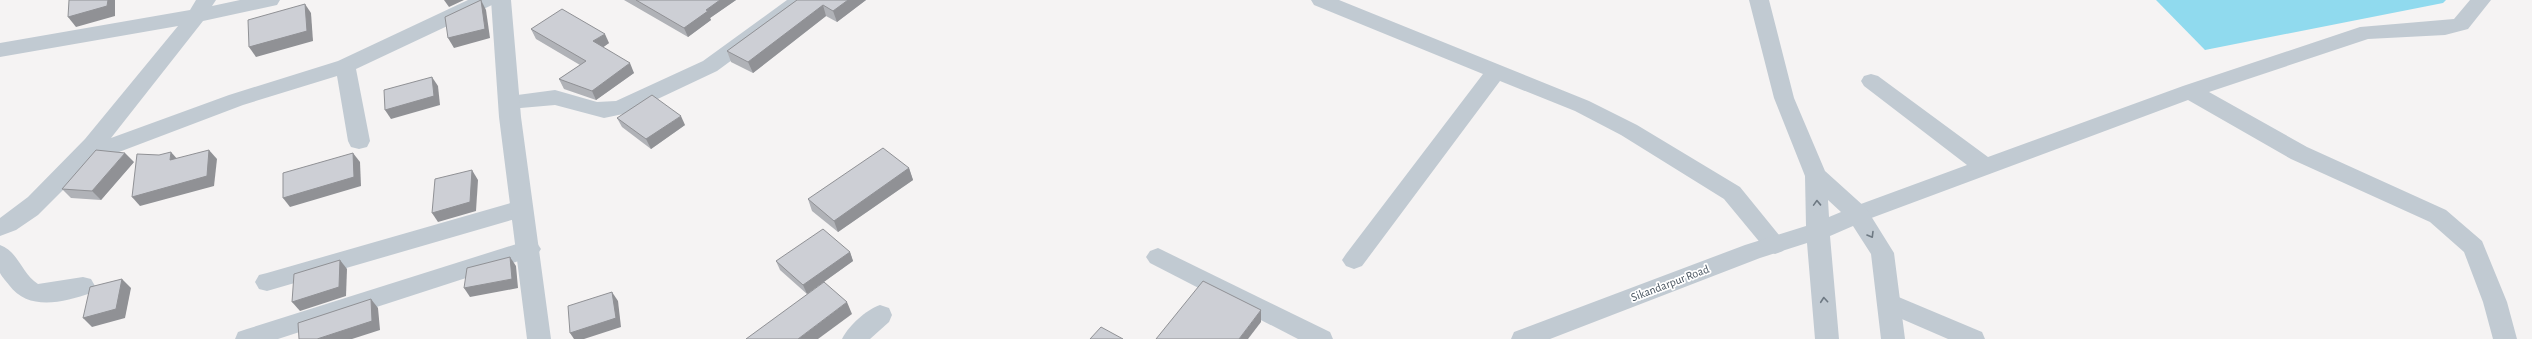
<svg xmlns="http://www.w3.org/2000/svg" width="2532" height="339" font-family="'Alegreya Sans',sans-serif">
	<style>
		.water { fill: #90daee }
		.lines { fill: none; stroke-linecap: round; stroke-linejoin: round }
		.minor { fill: #c1cad2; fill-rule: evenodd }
		.tertiary { fill: #c1cad2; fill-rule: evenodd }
		.wall { fill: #b0b2b7 }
		.shaded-wall { fill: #909195 }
		.building { fill: #cdcfd5; stroke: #909195 }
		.oneway { stroke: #6e7983 }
		.labels { text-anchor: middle; stroke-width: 3.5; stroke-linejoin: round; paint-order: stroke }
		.street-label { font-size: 12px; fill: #4a5661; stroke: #fff }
	</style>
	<rect width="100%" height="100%" fill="#f5f3f3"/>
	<!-- water -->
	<path class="water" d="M2156,0H2446L2443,3L2205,50Z"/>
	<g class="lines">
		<!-- minor -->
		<g class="minor">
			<path d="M196,0H216L212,6L240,0H280L277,5L203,21L111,138L229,95L338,61L468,0H495L492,5L356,69L370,141L367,147L359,149L351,147L348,141L337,76L243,105L90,163L38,215L16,230L0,236V218L28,197L85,139L178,26L0,57V43L190,10Z"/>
			<path d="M787,0H810L807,5L717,71L628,113L604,118L555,105L509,109L502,107L498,102L502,97L555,90L597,102L616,101L703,61Z"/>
			<path d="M1311,0H1339L1589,101L1637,125L1740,187L1787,245L1783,251L1775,254L1767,251L1724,199L1621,135L1575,111L1500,81L1362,266L1354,269L1346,266L1342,260L1346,254L1483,74L1314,5Z"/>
			<path d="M2470,0H2491L2468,29L2445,35L2368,39L2209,92L2307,147L2446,210L2482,241L2507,302L2517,339H2493L2483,302L2464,252L2430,222L2291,159L2188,100L1866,220L1858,223L1850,220L1847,214L1850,208L1967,165L1864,86L1861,81L1864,76L1871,74L1878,76L1988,157L2183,86L2360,27L2454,19Z"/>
			<path d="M521,200L529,203L532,209L529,215L267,291L259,289L255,282L259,275L267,273Z"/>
			<path d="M529,240L537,243L541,249L537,255L278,339H235L238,332L247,329Z"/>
			<path d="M0,245C18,251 22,274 38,284L83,277L91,279L95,286L91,293C64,302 29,312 9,285C7,282 2,277 0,273C0,265 0,253 0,245Z"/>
			<path d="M1158,248L1330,332L1333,339H1298L1150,263L1146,257L1150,251Z"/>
			<path d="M1889,293L1982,332L1985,339H1948L1881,310L1877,303L1881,296Z"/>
			<path d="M880,305L889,308L892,315L889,322L870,339H842C849,325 866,310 880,305Z"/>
		</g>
		<!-- tertiary -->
		<g class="tertiary">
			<path d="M491,0H511L521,117L551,339H527L499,117Z"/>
			<path d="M1749,0H1769L1794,98L1825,171L1866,208L1894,253L1905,339H1881L1871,254L1853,226L1830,236L1839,339H1815L1807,243L1760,258L1550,339H1511L1514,332L1745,245L1806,226L1805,176L1774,98ZM1828,200L1841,212L1829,217Z"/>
		</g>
	</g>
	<!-- wall -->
	<g class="wall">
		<path d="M624,0H736L710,18L711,20L688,37Z"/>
		<path d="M797,0H866L837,22L826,16L753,73L731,62L727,51Z"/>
		<path d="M531,29L609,43L603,47L634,73L596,100L564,89L559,79L580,65L536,39Z"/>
		<path d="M617,118L685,125L651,149L622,127Z"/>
		<path d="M134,162L101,200L71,198L62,189Z"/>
		<path d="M909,168L913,180L838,232L812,211L808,199Z"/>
		<path d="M850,252L853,261L807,294L780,270L776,261Z"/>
	</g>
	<!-- shaded-wall -->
	<g class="shaded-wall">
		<path d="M108,0H115V16L76,27L68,17Z"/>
		<path d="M444,0H464L449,7Z"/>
		<path d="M481,0L486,10L490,38L454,48L448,38Z"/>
		<path d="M720,0H736L710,18L711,20L688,37L684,28L706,10Z"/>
		<path d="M848,0H866L837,22L833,11Z"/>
		<path d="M305,4L311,13L313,41L256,57L249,47Z"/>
		<path d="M823,5L826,16L753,73L748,62Z"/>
		<path d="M605,34L609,43L598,51L593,41Z"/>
		<path d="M630,63L634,73L596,100L592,91Z"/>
		<path d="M432,77L438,86L440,105L391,119L385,110Z"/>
		<path d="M681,116L685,125L651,149L646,139Z"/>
		<path d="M209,150L217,159L214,186L140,206L132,197Z"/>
		<path d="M171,152L179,161L170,160Z"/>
		<path d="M125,153L134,162L101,200L92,191Z"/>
		<path d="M353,153L360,162L361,186L290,207L283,198Z"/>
		<path d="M909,168L913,180L838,232L834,221Z"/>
		<path d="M472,170L478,180L476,211L438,222L432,213Z"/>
		<path d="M850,252L853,261L807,294L803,285Z"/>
		<path d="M510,257L516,266L518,288L470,297L464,288Z"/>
		<path d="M340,260L347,269L346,296L300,311L292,302Z"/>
		<path d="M122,279L131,288L125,318L92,327L83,318Z"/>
		<path d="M612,292L618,301L621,327L584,339H574L570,333Z"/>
		<path d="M371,299L378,308L380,330L352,339H317Z"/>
		<path d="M847,302L852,314L818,339H798Z"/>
		<path d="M1261,310V322L1248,339H1239Z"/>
	</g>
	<!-- building -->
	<g class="building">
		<path d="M69,0H108L107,6L68,17Z"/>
		<path d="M481,0L485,29L448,38L445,17Z"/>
		<path d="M636,0H720L706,10L708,11L684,28Z"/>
		<path d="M797,0H848L833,11L823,5L748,62L727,51Z"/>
		<path d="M305,4L307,31L249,47L248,20Z"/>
		<path d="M562,9L605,34L593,41L630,63L592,91L559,79L586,61L531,29Z"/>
		<path d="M432,77L434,96L385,110L384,90Z"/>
		<path d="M652,95L681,116L646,139L617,118Z"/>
		<path d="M883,148L909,168L834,221L808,199Z"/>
		<path d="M96,150L125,153L92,191L62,189Z"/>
		<path d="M209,150L207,176L132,197L137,154L159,155L171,152L170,160Z"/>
		<path d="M353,153L354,177L283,198V173Z"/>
		<path d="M472,170L470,202L432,213L435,179Z"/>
		<path d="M823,229L850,252L803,285L776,261Z"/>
		<path d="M510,257L512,279L464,288L467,268Z"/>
		<path d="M340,260L339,287L292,302L294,274Z"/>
		<path d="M122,279L116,309L83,318L90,287Z"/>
		<path d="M1203,281L1261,310L1239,339H1156Z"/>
		<path d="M824,282L847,302L798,339H746Z"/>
		<path d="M612,292L616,318L570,333L568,306Z"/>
		<path d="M371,299L372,321L317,339H299L298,323Z"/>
		<path d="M1101,327L1123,339H1090Z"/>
	</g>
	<!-- one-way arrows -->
	<defs><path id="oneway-chevron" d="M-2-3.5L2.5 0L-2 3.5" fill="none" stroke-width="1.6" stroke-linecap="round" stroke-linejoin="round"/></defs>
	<g class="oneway">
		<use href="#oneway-chevron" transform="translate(1817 203) rotate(-92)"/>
		<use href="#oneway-chevron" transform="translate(1871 235) rotate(59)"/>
		<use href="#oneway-chevron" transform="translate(1824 300) rotate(-95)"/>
	</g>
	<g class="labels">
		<!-- street labels -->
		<g class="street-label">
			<text transform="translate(1670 283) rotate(-21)" y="4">Sikandarpur Road</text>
		</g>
	</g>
</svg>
